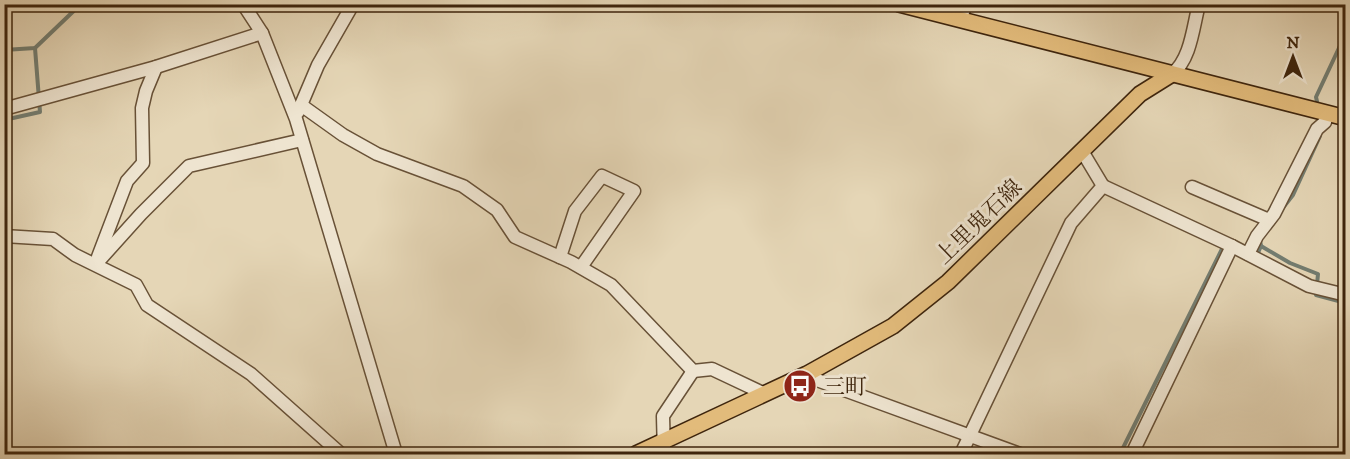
<svg xmlns="http://www.w3.org/2000/svg" width="1350" height="459" font-family="'IM FELL DW Pica','Noto Serif JP',serif">
	<style>
		.lines { fill: none; stroke-linecap: round; stroke-linejoin: round }
		.stream { stroke: #737d71; stroke-width: 4 }
		.minor-casing { stroke: #685137; stroke-width: 15 }
		.major-casing { stroke: #3e250d; stroke-width: 18 }
		.minor { stroke: #eee4d0; stroke-width: 12 }
		.major { stroke: #e2bb7b; stroke-width: 15 }
		.labels { text-anchor: middle; stroke-width: 6; stroke-linejoin: round; paint-order: stroke }
		.street-label { font-size: 22px; fill: #3e250d; stroke: #eee4d0 }
		.poi-label { font-size: 22px; fill: #3e250d; stroke: #eee4d0; text-anchor: start }
	</style>
	<rect width="100%" height="100%" fill="#e5d6b6"/>
	<filter id="stains"><feTurbulence type="fractalNoise" baseFrequency=".00333" numOctaves="4"/><feColorMatrix values="0 0 0 0 .2 0 0 0 0 .09 0 0 0 0 .02 0 0 0 .5 -.17"/></filter>
	<radialGradient id="worn" r=".72"><stop offset=".6" stop-color="#630" stop-opacity="0"/><stop offset="1" stop-color="#630" stop-opacity=".3"/></radialGradient>
	<g class="lines">
		<!-- stream -->
		<g class="stream">
			<path d="M4,50L35,48L81,4"/>
			<path d="M1318,106L1316,97L1346,33"/>
			<path d="M4,120L40,112L35,48"/>
			<path d="M1282,209L1293,195L1320,136"/>
			<path d="M1261,246L1290,263L1318,274L1316,295L1346,303"/>
			<path d="M1257,255L1261,246L1260,240"/>
			<path d="M1120,454L1222,249L1228,251"/>
		</g>
		<!-- minor casing -->
		<g class="minor-casing">
			<g id="minor">
				<path d="M243,4L262,33L296,119L396,454"/>
				<path d="M960,20L966,4"/>
				<path d="M1172,74C1191,59 1193,27 1199,4"/>
				<path d="M301,105L343,135L377,154L463,186L497,210L515,237L571,262L611,285L693,371L712,369L765,394"/>
				<path d="M4,109L156,67L262,33"/>
				<path d="M298,112L318,65L353,4"/>
				<path d="M1103,186L1232,246L1309,286L1346,295"/>
				<path d="M1192,187L1269,220"/>
				<path d="M4,236L53,239L75,255L136,285L147,305L251,374L341,454"/>
				<path d="M1248,254L1257,236L1274,214L1317,129L1325,122L1327,114"/>
				<path d="M98,257L127,181L143,163L142,108L146,91L156,67"/>
				<path d="M560,257L575,211L602,176L634,191L581,267"/>
				<path d="M96,264L141,214L189,166L302,140"/>
				<path d="M807,374L817,380L1020,454"/>
				<path d="M664,454L663,416L693,371"/>
				<path d="M961,454L1071,223L1103,186L1082,151"/>
				<path d="M1132,454L1232,246"/>
			</g>
		</g>
		<!-- major casing -->
		<g class="major-casing">
			<g id="major">
				<path d="M899,4L1346,118"/>
				<path d="M636,454L807,374L893,326L948,282L1140,94L1172,74"/>
			</g>
		</g>
		<!-- minor -->
		<use href="#minor" class="minor"/>
		<!-- major -->
		<use href="#major" class="major"/>
	</g>
	<!-- icons -->
	<defs>
		<g id="bus-disc" transform="scale(1.725)"><circle r="9.5" fill="#8f2418" stroke="#eee4d0"/><path d="M-5-6H5V4H4V6H2V4H-2V6H-4V4H-5ZM-3.5-4V0h7V-4ZM-3.5 1.2v1.5H-2V1.2ZM2 1.2v1.5H3.5V1.2Z" fill="#fff"/></g>
	</defs>
	<g fill-rule="evenodd">
		<use href="#bus-disc" x="800" y="386"/>
	</g>
	<g class="labels">
		<!-- street labels -->
		<g class="street-label">
			<text transform="translate(978 221) rotate(-44)" y="8">上里鬼石線</text>
		</g>
		<!-- poi labels -->
		<g class="poi-label">
			<text x="823" y="394">三町</text>
		</g>
	</g>
	<!-- margin -->
	<rect width="1350" height="459" fill="none" stroke="#e5d6b6" stroke-width="24"/>
	<rect x="6" y="6" width="1338" height="447" fill="none" stroke="#3e250d" stroke-width="3"/>
	<rect x="12" y="12" width="1326" height="435" fill="none" stroke="#3e250d" stroke-width="1.5"/>
	<!-- north arrow -->
	<g transform="translate(1293 57)" stroke="#eee4d0" stroke-width="4.5" paint-order="stroke">
	<path d="M0-4.5L10 22L0 15L-10 22Z" fill="#3e250d"/>
	<text y="-9" font-size="16" font-weight="bold" text-anchor="middle" fill="#3e250d">N</text>
	</g>
	<rect width="100%" height="100%" filter="url(#stains)"/>
	<rect width="100%" height="100%" fill="url(#worn)"/>
</svg>
